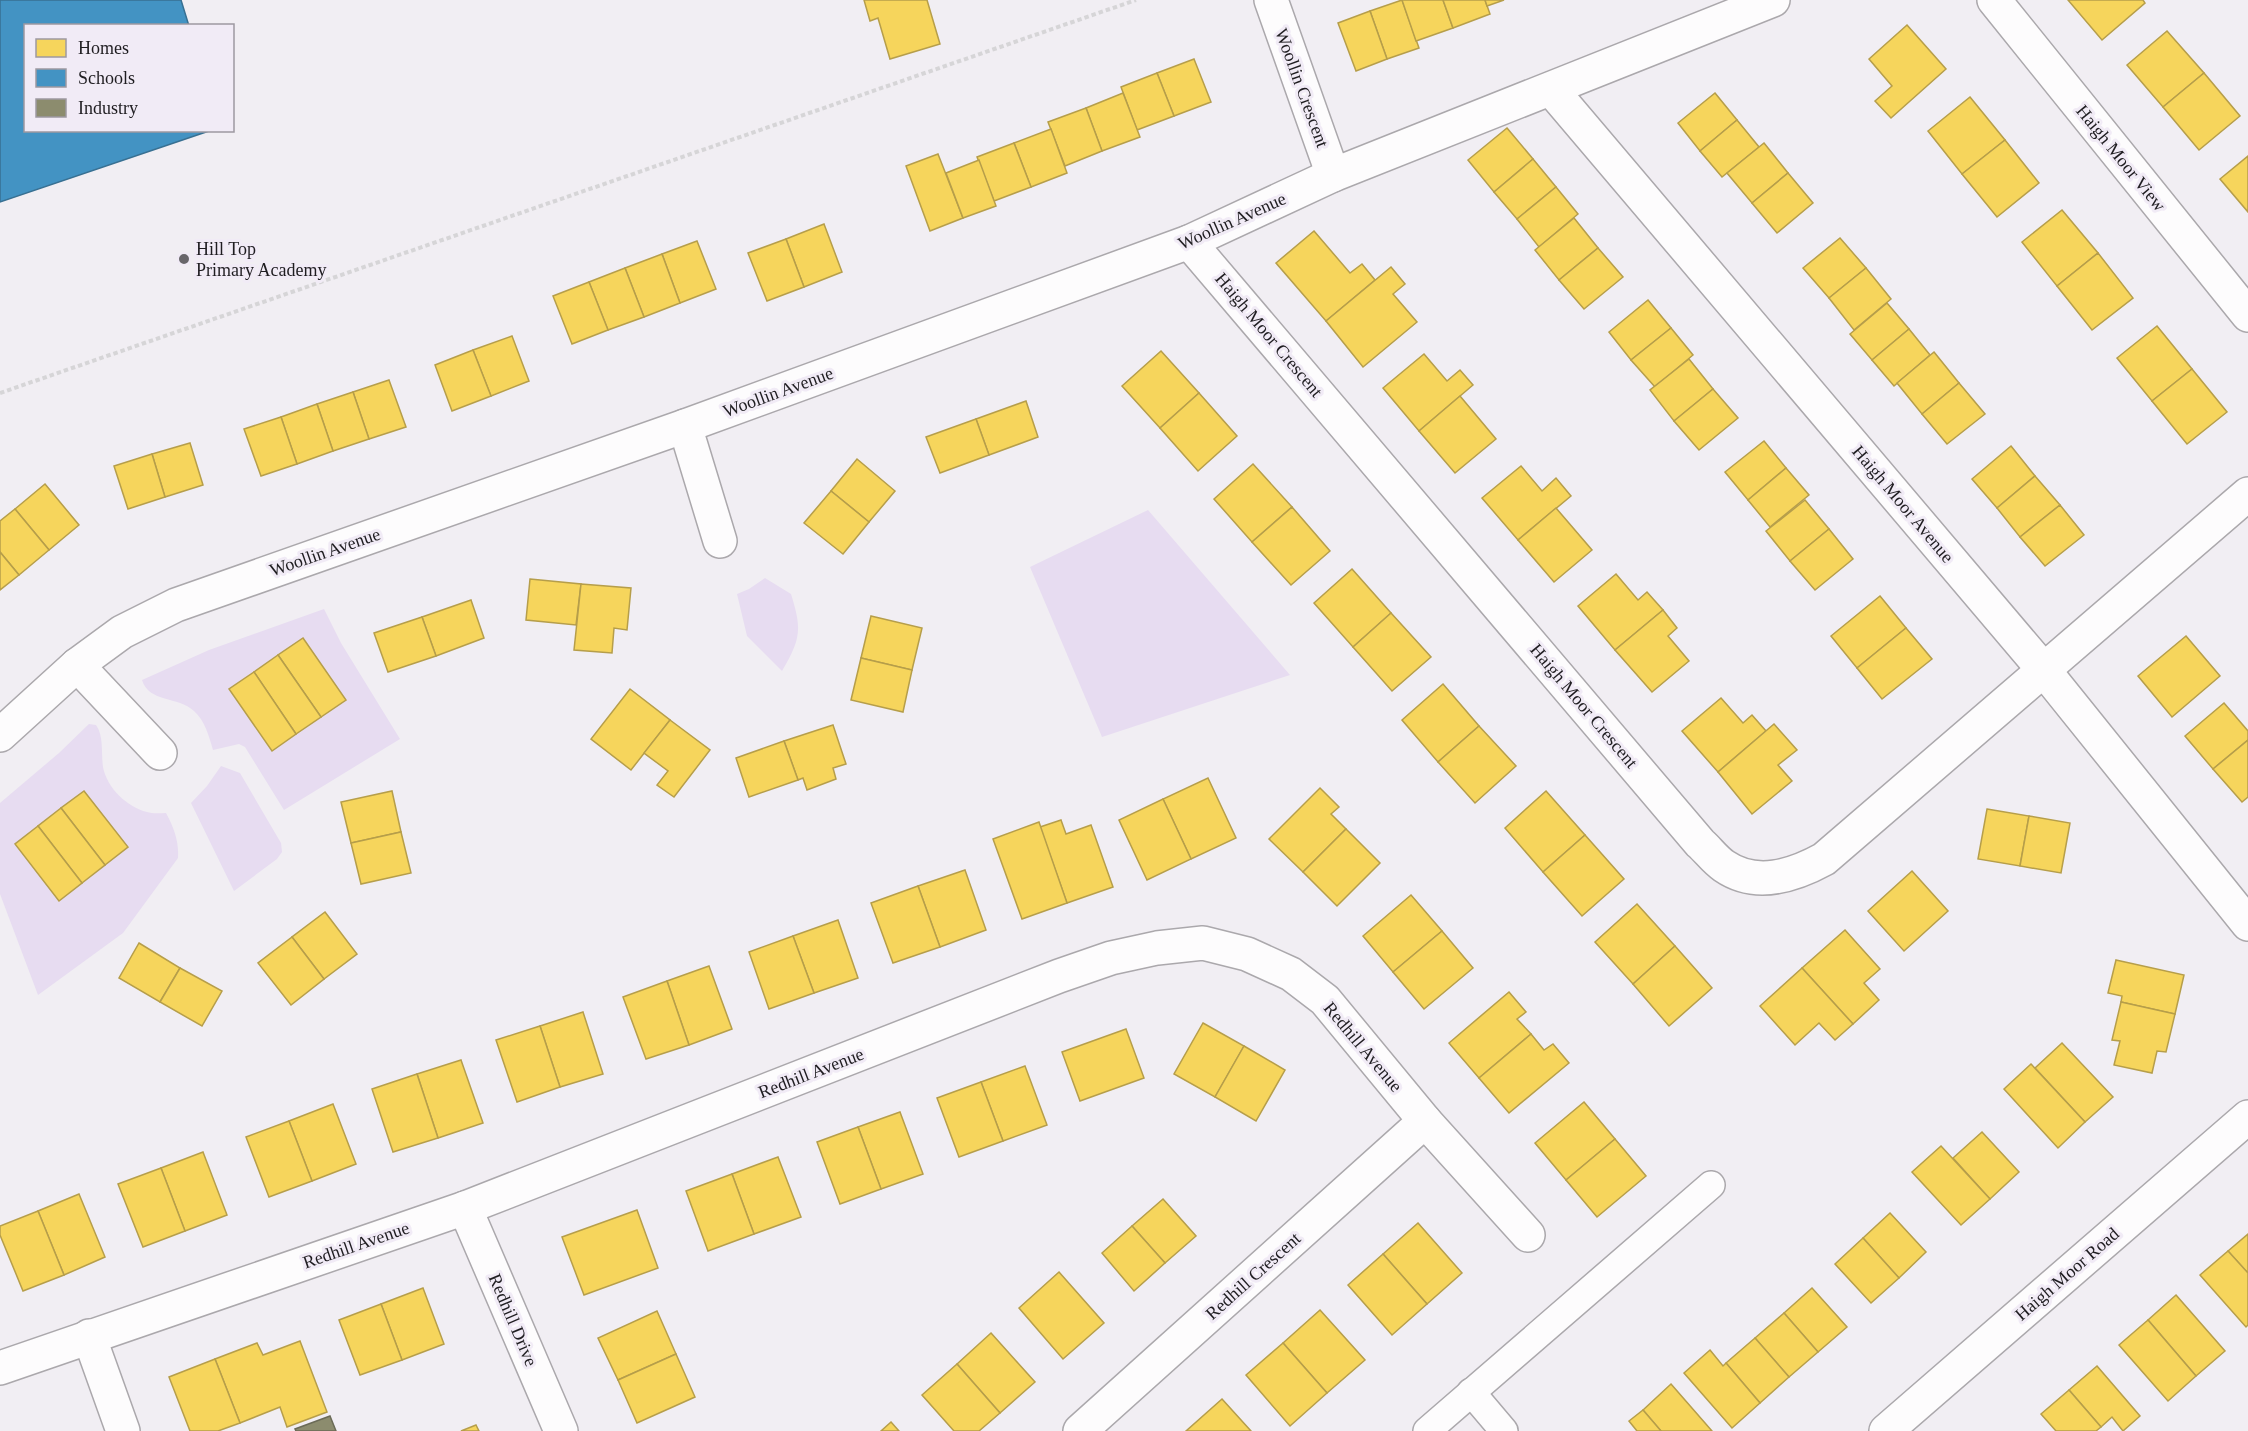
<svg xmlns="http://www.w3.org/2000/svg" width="2248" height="1431" font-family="Georgia,serif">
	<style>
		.green { fill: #e7dcf1 }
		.homes { fill: #f6d55c; stroke: #b69e4a; stroke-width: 1.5 }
		.schools { fill: #4393c3; stroke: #387092; stroke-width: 1.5 }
		.industry { fill: #8c8c6e; stroke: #6b6b57; stroke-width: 1.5 }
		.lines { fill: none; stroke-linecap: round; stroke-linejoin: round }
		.service-casing { stroke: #aba8ac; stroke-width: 30 }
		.minor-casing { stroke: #aba8ac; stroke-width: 36 }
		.tertiary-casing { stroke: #aba8ac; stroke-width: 36 }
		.path { stroke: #d6d5d7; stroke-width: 4; stroke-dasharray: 4.5 3; stroke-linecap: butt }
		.service { stroke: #fdfcfd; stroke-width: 27 }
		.minor { stroke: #fdfcfd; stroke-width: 33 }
		.tertiary { stroke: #fdfcfd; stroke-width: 33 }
		.poi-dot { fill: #68666a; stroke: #f1ebf6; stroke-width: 2 }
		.labels { text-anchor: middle; stroke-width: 6; stroke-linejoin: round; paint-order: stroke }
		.street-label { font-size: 18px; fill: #1f1d21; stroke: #f1ebf6 }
		.poi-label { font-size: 18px; fill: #1f1d21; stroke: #f1ebf6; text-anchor: start }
	</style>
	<rect width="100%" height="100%" fill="#f1eef3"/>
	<!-- green -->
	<g class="green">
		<path d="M1148,510L1290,675L1102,737L1030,567Z"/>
		<path d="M765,578L791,594C802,629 801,639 782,671L747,636L737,594L749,589Z"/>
		<path d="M324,609L341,643L400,739L284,810L245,747L239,744L213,750C209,736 205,721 194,711C178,696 149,703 142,680L209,650Z"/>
		<path d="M89,724L96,725C104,736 101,753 103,767C107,788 127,807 147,812C153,814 160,813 166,813C174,828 179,841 178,858L123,933L38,995L0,894V803L59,753Z"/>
		<path d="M221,766L240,773L281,843L282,852L277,859L234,891L191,803L207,786Z"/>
	</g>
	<!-- homes -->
	<g class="homes">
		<path d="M864,0H927L940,44L890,59L878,18L870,21Z"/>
		<path d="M1402,0L1419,48L1387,59L1370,11Z"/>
		<path d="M1402,0H1443L1453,28L1416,41Z"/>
		<path d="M1443,0H1485L1490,14L1453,28Z"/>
		<path d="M1485,0H1504L1487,6Z"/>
		<path d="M2068,0H2143L2145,3L2102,40Z"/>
		<path d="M1370,11L1387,59L1356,71L1338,23Z"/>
		<path d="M1907,25L1946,69L1891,118L1875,101L1892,86L1869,59Z"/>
		<path d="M2167,31L2204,73L2163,107L2127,65Z"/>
		<path d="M1194,59L1211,102L1174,116L1157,73Z"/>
		<path d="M1157,73L1174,116L1137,130L1121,87Z"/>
		<path d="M2204,73L2240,116L2199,150L2163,107Z"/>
		<path d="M1123,93L1140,137L1102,151L1086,108Z"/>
		<path d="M1715,93L1737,120L1700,151L1678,123Z"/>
		<path d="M1970,97L2005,140L1962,174L1928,131Z"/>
		<path d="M1086,108L1102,151L1065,166L1048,122Z"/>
		<path d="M1737,120L1759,147L1722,177L1700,151Z"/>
		<path d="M1507,128L1533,159L1494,192L1468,160Z"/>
		<path d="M1051,129L1067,173L1031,187L1014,143Z"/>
		<path d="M2005,140L2039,183L1997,217L1962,174Z"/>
		<path d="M1014,143L1031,187L994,201L977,157Z"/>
		<path d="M1764,143L1788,173L1752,203L1727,173Z"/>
		<path d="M938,154L963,218L930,231L906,166Z"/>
		<path d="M2248,156V212L2220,179Z"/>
		<path d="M1533,159L1556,187L1517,219L1494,192Z"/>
		<path d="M979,160L996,206L963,218L946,173Z"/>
		<path d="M1788,173L1813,203L1777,233L1752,203Z"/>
		<path d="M1556,187L1578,214L1539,247L1517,219Z"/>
		<path d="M2062,210L2098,253L2057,286L2022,242Z"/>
		<path d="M1574,218L1598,248L1559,280L1535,250Z"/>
		<path d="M824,224L842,272L804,287L786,239Z"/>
		<path d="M1314,231L1350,273L1362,264L1375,280L1326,321L1276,263Z"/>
		<path d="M1840,238L1866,268L1829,298L1803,268Z"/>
		<path d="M786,239L804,287L767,301L748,253Z"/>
		<path d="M697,241L716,289L680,303L662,254Z"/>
		<path d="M1598,248L1623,277L1584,309L1559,280Z"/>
		<path d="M2098,253L2133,298L2092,330L2057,286Z"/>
		<path d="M662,254L680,303L644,317L625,268Z"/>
		<path d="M1391,267L1405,284L1393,294L1417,322L1363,367L1326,321Z"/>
		<path d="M625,268L644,317L608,330L589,282Z"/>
		<path d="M1866,268L1891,299L1854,330L1829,298Z"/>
		<path d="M589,282L608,330L572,344L553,296Z"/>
		<path d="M1648,300L1671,328L1631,360L1609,332Z"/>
		<path d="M1887,303L1909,329L1872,360L1850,334Z"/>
		<path d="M2157,326L2192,369L2152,401L2117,358Z"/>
		<path d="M1671,328L1693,355L1655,387L1631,360Z"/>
		<path d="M1909,329L1930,355L1894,386L1872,360Z"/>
		<path d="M512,336L529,381L491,396L473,350Z"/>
		<path d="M473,350L491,396L452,411L435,365Z"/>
		<path d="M1161,351L1199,393L1160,428L1122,386Z"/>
		<path d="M1934,352L1959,383L1922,414L1897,383Z"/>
		<path d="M1424,354L1447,381L1460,370L1473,385L1419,431L1383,388Z"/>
		<path d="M1689,359L1713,389L1674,421L1650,390Z"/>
		<path d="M2192,369L2227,412L2187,444L2152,401Z"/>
		<path d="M389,380L406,427L369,439L353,392Z"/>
		<path d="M1959,383L1985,414L1947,444L1922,414Z"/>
		<path d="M1713,389L1738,418L1699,450L1674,421Z"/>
		<path d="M353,392L369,439L333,451L317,404Z"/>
		<path d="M1199,393L1237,436L1198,471L1160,428Z"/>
		<path d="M1460,396L1496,439L1455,473L1419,431Z"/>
		<path d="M1026,401L1038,437L989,455L976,419Z"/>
		<path d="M317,404L333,451L297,464L281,417Z"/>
		<path d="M281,417L297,464L261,476L244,429Z"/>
		<path d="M976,419L989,455L940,473L926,437Z"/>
		<path d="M1764,441L1786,468L1748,500L1725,472Z"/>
		<path d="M190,443L203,485L165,497L152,454Z"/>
		<path d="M2011,446L2035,476L1997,508L1972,479Z"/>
		<path d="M152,454L165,497L128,509L114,466Z"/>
		<path d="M857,459L895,491L869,522L831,491Z"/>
		<path d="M1253,464L1292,507L1252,542L1214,499Z"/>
		<path d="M1521,466L1542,491L1556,478L1571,496L1518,540L1482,498Z"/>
		<path d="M1786,468L1809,495L1770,527L1748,500Z"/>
		<path d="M2035,476L2060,505L2020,537L1997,508Z"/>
		<path d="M45,484L79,525L49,550L15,509Z"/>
		<path d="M831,491L869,522L843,554L804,523Z"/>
		<path d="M1805,500L1829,529L1790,561L1766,531Z"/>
		<path d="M2060,505L2084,535L2045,566L2020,537Z"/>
		<path d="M1292,507L1330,551L1291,585L1252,542Z"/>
		<path d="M1556,508L1592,550L1554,582L1518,540Z"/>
		<path d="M15,509L49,550L19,575L0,552V521Z"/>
		<path d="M1829,529L1853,559L1815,590L1790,561Z"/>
		<path d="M0,552L19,575L0,590Z"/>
		<path d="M1352,569L1391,613L1353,647L1314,603Z"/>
		<path d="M1616,574L1638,600L1647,592L1663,610L1615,650L1578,606Z"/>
		<path d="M530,579L581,584L576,625L526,620Z"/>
		<path d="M581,584L631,588L627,630L614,628L612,653L574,650Z"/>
		<path d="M1880,596L1906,628L1857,668L1831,636Z"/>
		<path d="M471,600L484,638L436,656L422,617Z"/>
		<path d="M1663,610L1677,628L1668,636L1689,661L1652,692L1615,650Z"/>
		<path d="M1391,613L1431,657L1392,691L1353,647Z"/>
		<path d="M871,616L922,628L912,670L861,658Z"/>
		<path d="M422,617L436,656L388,672L374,633Z"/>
		<path d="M1906,628L1932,659L1882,699L1857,668Z"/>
		<path d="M2186,636L2220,676L2172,717L2138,676Z"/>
		<path d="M303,638L346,700L321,717L278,655Z"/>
		<path d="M278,655L321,717L296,734L254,672Z"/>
		<path d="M861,658L912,670L903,712L851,700Z"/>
		<path d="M254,672L296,734L272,751L229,689Z"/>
		<path d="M1443,684L1479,726L1438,762L1402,720Z"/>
		<path d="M630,689L670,720L631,770L591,739Z"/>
		<path d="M1721,698L1743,723L1752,715L1766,731L1718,772L1682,731Z"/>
		<path d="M2224,703L2248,731V740L2213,769L2185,736Z"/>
		<path d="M670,720L710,750L674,797L657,785L668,771L644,753Z"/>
		<path d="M1774,724L1797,750L1778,765L1792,781L1752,814L1718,772Z"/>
		<path d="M833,725L846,764L833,768L836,779L807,790L803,778L798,780L784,741Z"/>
		<path d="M1479,726L1516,766L1475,803L1438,762Z"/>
		<path d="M2248,740V797L2242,802L2213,769Z"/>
		<path d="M784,741L798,780L749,797L736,758Z"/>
		<path d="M1208,778L1236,838L1191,859L1163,799Z"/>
		<path d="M1320,788L1339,807L1331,814L1346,829L1303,872L1269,839Z"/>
		<path d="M84,791L128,847L105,865L61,808Z"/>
		<path d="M392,791L401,832L351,843L341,802Z"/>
		<path d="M1546,791L1585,835L1543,872L1505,828Z"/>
		<path d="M1163,799L1191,859L1147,880L1119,820Z"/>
		<path d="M61,808L105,865L82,883L38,826Z"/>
		<path d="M1987,809L2029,816L2020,866L1978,859Z"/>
		<path d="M2029,816L2070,823L2061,873L2020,866Z"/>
		<path d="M1061,820L1066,834L1091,825L1113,887L1067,903L1040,827Z"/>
		<path d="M1039,822L1067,903L1022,919L993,839Z"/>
		<path d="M38,826L82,883L59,901L15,844Z"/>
		<path d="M1346,829L1380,863L1337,906L1303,872Z"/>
		<path d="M401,832L411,873L361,884L351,843Z"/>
		<path d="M1585,835L1624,879L1582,916L1543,872Z"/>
		<path d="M965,870L986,930L940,947L918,886Z"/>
		<path d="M1912,871L1948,911L1904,951L1868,911Z"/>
		<path d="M918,886L940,947L893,963L871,903Z"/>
		<path d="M1411,895L1442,931L1393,972L1363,936Z"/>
		<path d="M1637,904L1675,946L1633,984L1595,942Z"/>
		<path d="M325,912L357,954L324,979L292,937Z"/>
		<path d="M838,920L858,978L814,993L793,936Z"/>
		<path d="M1845,930L1880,969L1864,983L1879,1000L1853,1024L1802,968Z"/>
		<path d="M1442,931L1473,968L1424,1009L1393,972Z"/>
		<path d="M793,936L814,993L769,1009L749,952Z"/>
		<path d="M292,937L324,979L291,1005L258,963Z"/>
		<path d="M139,943L180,968L160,1002L119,978Z"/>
		<path d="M1675,946L1712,988L1669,1026L1633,984Z"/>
		<path d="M2116,960L2184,975L2175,1014L2121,1002L2122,996L2108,993Z"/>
		<path d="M709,966L732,1029L689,1045L667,981Z"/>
		<path d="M180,968L222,991L202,1026L160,1002Z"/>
		<path d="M1802,968L1853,1024L1835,1040L1819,1023L1795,1045L1760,1006Z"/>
		<path d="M667,981L689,1045L646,1059L623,997Z"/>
		<path d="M1509,992L1526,1012L1517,1019L1531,1034L1479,1078L1449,1043Z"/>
		<path d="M2121,1002L2175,1014L2166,1052L2157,1051L2152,1073L2114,1065L2120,1041L2112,1040Z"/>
		<path d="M583,1012L603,1074L560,1087L540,1026Z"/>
		<path d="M1203,1023L1244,1046L1215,1097L1174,1074Z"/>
		<path d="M540,1026L560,1087L517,1102L496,1040Z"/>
		<path d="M1126,1029L1144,1078L1080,1101L1062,1052Z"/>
		<path d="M1531,1034L1544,1050L1553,1044L1569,1063L1509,1113L1479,1078Z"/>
		<path d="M2062,1043L2113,1097L2085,1122L2035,1068Z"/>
		<path d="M1244,1046L1285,1070L1256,1121L1215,1097Z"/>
		<path d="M461,1060L483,1123L438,1138L417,1074Z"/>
		<path d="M2031,1064L2085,1122L2058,1148L2004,1089Z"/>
		<path d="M1025,1066L1047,1125L1003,1141L981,1082Z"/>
		<path d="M417,1074L438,1138L393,1152L372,1089Z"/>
		<path d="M981,1082L1003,1141L959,1157L937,1098Z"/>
		<path d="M1584,1102L1615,1139L1566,1180L1535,1143Z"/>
		<path d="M333,1104L356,1164L312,1181L289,1121Z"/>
		<path d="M900,1112L923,1174L881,1189L858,1127Z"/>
		<path d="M289,1121L312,1181L269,1197L246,1137Z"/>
		<path d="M858,1127L881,1189L840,1204L817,1142Z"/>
		<path d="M1982,1132L2019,1172L1990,1199L1953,1158Z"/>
		<path d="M1615,1139L1646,1176L1597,1217L1566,1180Z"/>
		<path d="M1941,1146L1990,1199L1961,1225L1912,1172Z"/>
		<path d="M203,1152L227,1215L185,1231L161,1168Z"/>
		<path d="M778,1157L801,1217L754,1234L732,1174Z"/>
		<path d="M161,1168L185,1231L143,1247L118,1184Z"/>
		<path d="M732,1174L754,1234L708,1251L686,1191Z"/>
		<path d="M79,1194L105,1257L64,1275L38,1211Z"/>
		<path d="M1163,1199L1196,1236L1165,1263L1132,1226Z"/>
		<path d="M637,1210L658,1268L584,1295L562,1237Z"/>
		<path d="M38,1211L64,1275L23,1291L0,1235V1226Z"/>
		<path d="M1890,1213L1926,1252L1899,1278L1863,1238Z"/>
		<path d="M1418,1223L1462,1273L1427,1304L1383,1254Z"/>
		<path d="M1132,1226L1165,1263L1134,1291L1102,1253Z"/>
		<path d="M2248,1234V1273L2228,1251Z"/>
		<path d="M1863,1238L1899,1278L1871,1303L1835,1264Z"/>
		<path d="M2228,1251L2248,1273V1325L2246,1327L2200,1275Z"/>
		<path d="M1383,1254L1427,1304L1392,1335L1348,1285Z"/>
		<path d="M1059,1272L1104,1323L1063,1359L1019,1308Z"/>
		<path d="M423,1288L444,1344L402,1360L381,1304Z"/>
		<path d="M1812,1288L1847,1327L1818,1352L1784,1313Z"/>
		<path d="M2176,1295L2225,1351L2196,1376L2148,1320Z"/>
		<path d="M381,1304L402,1360L360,1375L339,1320Z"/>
		<path d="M1320,1310L1365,1360L1327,1393L1283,1343Z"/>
		<path d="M657,1311L676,1354L618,1380L598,1338Z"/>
		<path d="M1784,1313L1818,1352L1789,1377L1755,1338Z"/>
		<path d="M2148,1320L2196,1376L2168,1401L2119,1345Z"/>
		<path d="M991,1333L1035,1382L1000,1413L957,1364Z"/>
		<path d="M1755,1338L1789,1377L1760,1403L1726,1363Z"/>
		<path d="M300,1341L327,1412L287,1427L280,1407L240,1423L215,1359L257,1343L263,1355Z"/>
		<path d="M1283,1343L1327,1393L1290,1426L1246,1375Z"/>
		<path d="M1710,1350L1723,1366L1726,1363L1760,1403L1732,1428L1684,1373Z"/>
		<path d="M676,1354L695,1397L637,1423L618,1380Z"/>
		<path d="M215,1359L240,1423L218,1431H190L169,1377Z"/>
		<path d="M957,1364L1000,1413L979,1431H954L922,1395Z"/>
		<path d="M2097,1366L2140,1416L2123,1431L2112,1417L2101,1427L2069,1390Z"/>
		<path d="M1671,1384L1712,1431H1661L1643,1410Z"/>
		<path d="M2069,1390L2101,1427L2096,1431H2056L2041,1414Z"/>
		<path d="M1222,1399L1251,1431H1186Z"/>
		<path d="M1643,1410L1661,1431H1637L1629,1421Z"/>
		<path d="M891,1422L899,1431H881Z"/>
		<path d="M476,1425L479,1431H461Z"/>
	</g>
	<!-- schools -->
	<path class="schools" d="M0,0H181L189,26H26V130H212L0,202Z"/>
	<!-- industry -->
	<path class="industry" d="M330,1416L336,1431H296L295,1429Z"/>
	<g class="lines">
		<!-- service casing -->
		<g class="service-casing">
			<g id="service">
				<path d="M1471,1392L1504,1431"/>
				<path d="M1427,1431L1711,1185"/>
			</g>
		</g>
		<!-- minor casing -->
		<g class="minor-casing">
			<g id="minor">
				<path d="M1271,0L1333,175"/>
				<path d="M1994,0L2248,315"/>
				<path d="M1551,89L2043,669L2248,924"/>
				<path d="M1189,242L1700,843C1708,850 1715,860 1724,866C1756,888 1793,876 1824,859L2248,494"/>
				<path d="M685,426L720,541"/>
				<path d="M77,665L160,753"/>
				<path d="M0,735L77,665L122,632L176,605L685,426L1189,242L1333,175L1773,0"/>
				<path d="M465,1208L561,1431"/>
				<path d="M89,1336L123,1431"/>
				<path d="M0,1368L465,1208L1059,976L1111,958L1157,948L1203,943L1247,954L1291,974L1325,1000L1425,1121L1528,1235"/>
				<path d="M1080,1431L1425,1121"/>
			</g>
		</g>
		<!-- tertiary casing -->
		<g class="tertiary-casing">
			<path id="tertiary" d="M1886,1431L2248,1117"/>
		</g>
		<!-- path -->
		<path class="path" d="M0,393L1136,0"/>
		<!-- service -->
		<use href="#service" class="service"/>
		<!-- minor -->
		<use href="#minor" class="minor"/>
		<!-- tertiary -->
		<use href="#tertiary" class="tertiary"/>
	</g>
	<!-- markers -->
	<circle class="poi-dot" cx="184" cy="259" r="6"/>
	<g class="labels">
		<!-- street labels -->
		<g class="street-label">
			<text transform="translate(1302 88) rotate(70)" y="6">Woollin Crescent</text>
			<text transform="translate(2121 158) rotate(51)" y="6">Haigh Moor View</text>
			<text transform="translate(1232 221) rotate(-24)" y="6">Woollin Avenue</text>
			<text transform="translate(1269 335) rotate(50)" y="6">Haigh Moor Crescent</text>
			<text transform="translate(778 392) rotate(-20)" y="6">Woollin Avenue</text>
			<text transform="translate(1903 504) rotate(50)" y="6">Haigh Moor Avenue</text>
			<text transform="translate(325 552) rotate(-19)" y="6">Woollin Avenue</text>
			<text transform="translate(1584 706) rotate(50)" y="6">Haigh Moor Crescent</text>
			<text transform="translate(1363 1047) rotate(50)" y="6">Redhill Avenue</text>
			<text transform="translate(811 1073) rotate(-21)" y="6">Redhill Avenue</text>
			<text transform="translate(356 1245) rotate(-19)" y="6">Redhill Avenue</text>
			<text transform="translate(2067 1274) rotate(-41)" y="6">Haigh Moor Road</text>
			<text transform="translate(1253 1276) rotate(-42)" y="6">Redhill Crescent</text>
			<text transform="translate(513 1320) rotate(67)" y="6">Redhill Drive</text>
		</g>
		<!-- poi labels -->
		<g class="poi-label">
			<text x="196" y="255">Hill Top<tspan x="196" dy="21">Primary Academy</tspan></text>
		</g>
	</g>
	<!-- legend -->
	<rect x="24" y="24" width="210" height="108" fill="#f1ebf6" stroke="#9d99a1" stroke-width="1.5"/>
	<rect x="36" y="39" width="30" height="18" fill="#f6d55c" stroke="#9d99a1" stroke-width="1.5"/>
	<text x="78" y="54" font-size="18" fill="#1f1d21">Homes</text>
	<rect x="36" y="69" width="30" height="18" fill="#4393c3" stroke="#9d99a1" stroke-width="1.5"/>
	<text x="78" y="84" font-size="18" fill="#1f1d21">Schools</text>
	<rect x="36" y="99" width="30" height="18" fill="#8c8c6e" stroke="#9d99a1" stroke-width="1.5"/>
	<text x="78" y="114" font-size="18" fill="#1f1d21">Industry</text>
</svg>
